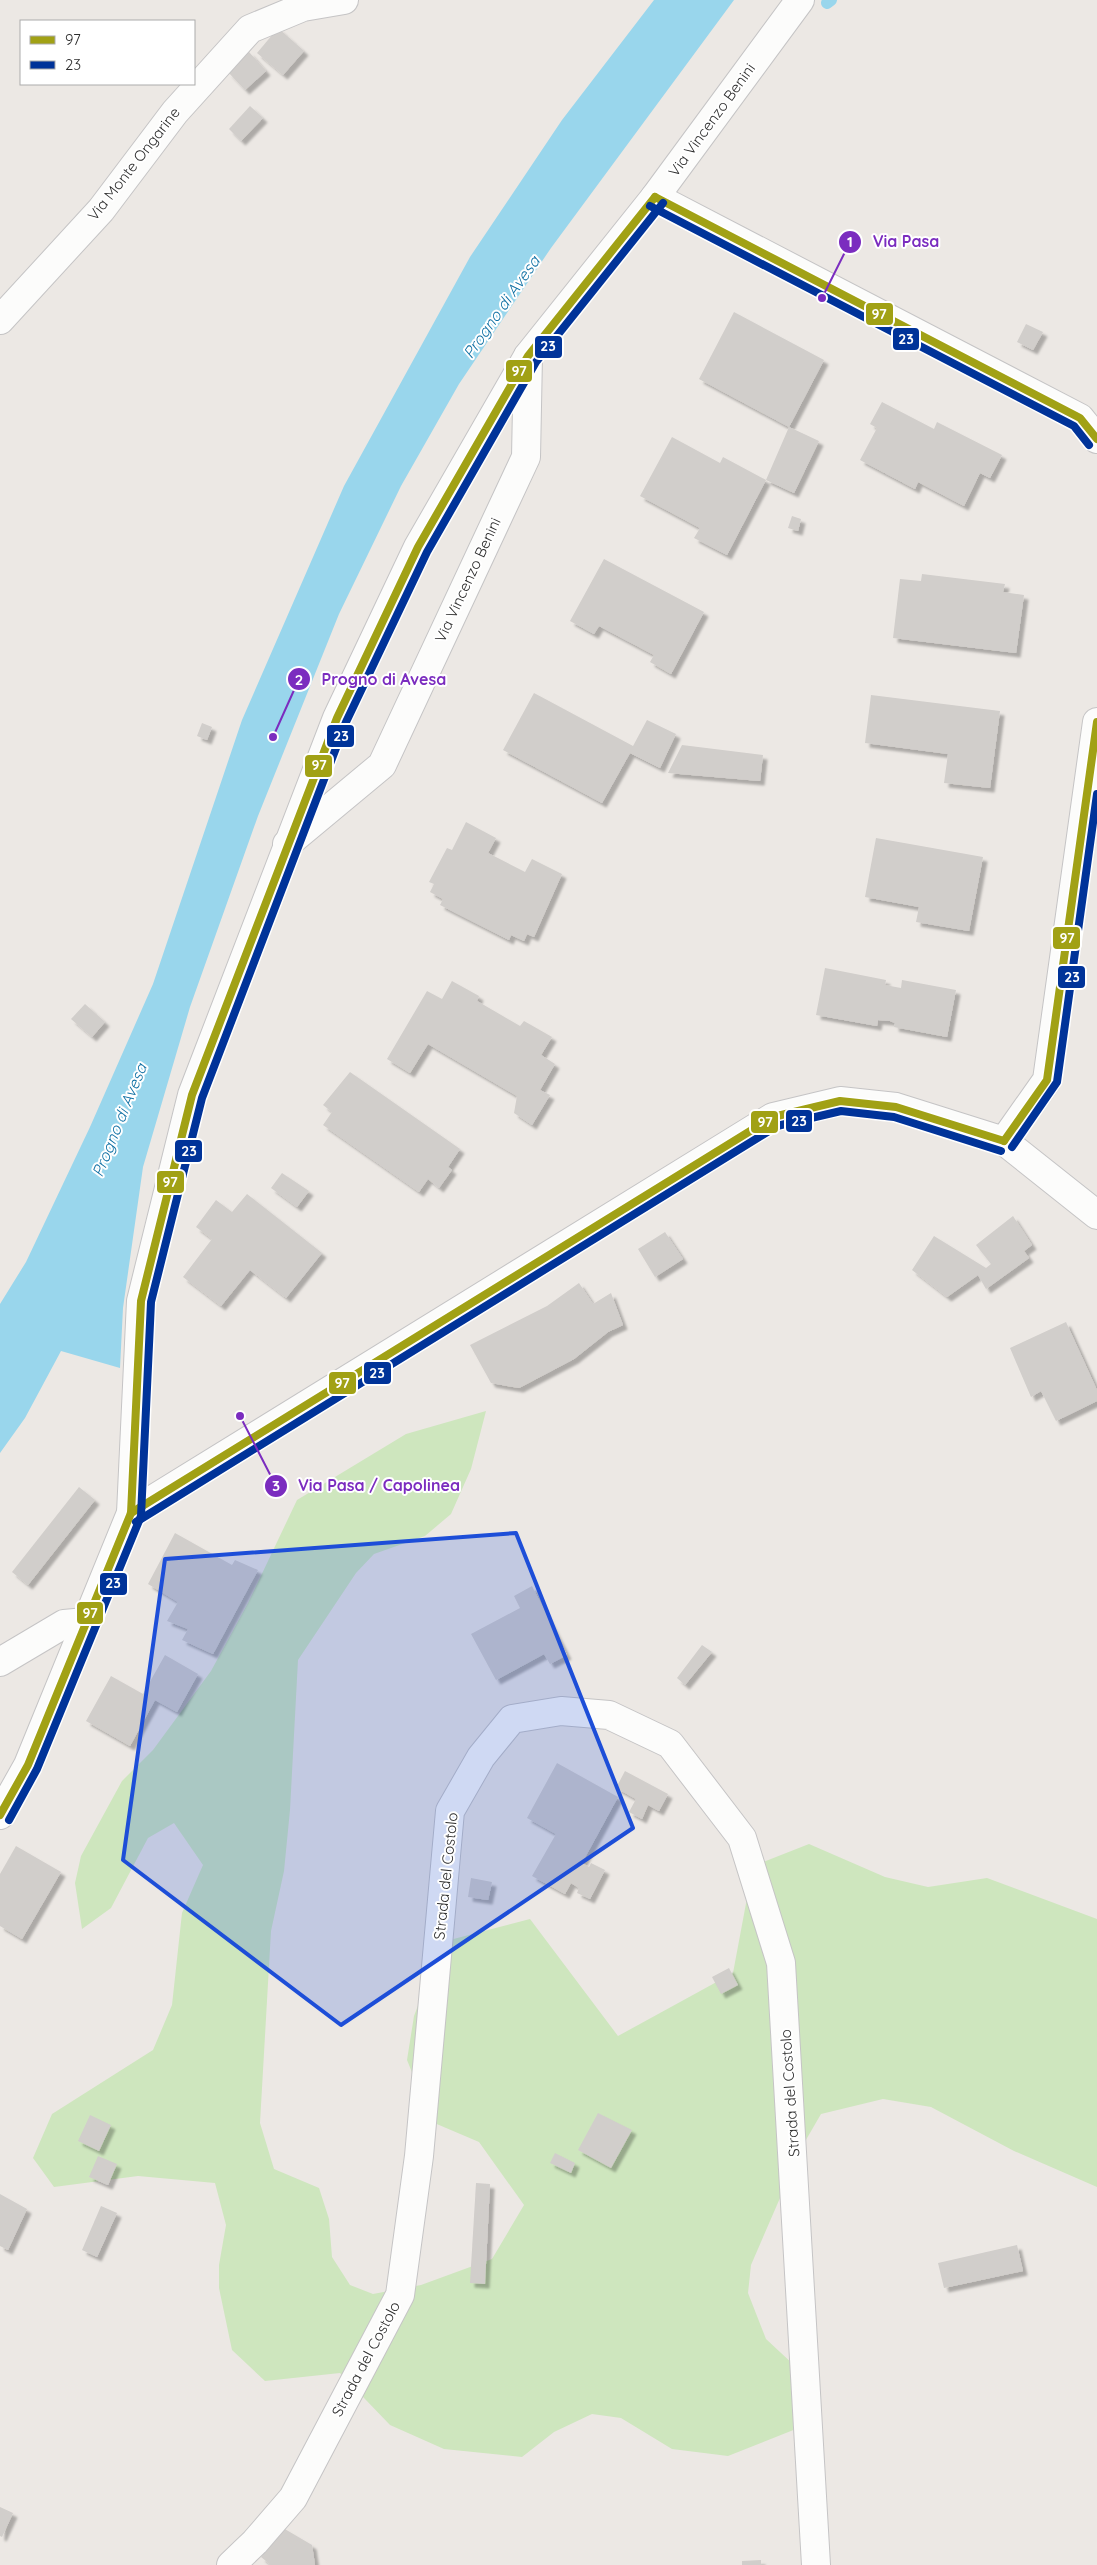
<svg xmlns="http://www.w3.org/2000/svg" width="1097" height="2565" font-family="Quicksand,sans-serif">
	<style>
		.green { fill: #cee6be }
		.water { fill: #99d6ec }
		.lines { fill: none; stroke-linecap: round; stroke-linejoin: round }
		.stream { stroke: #99d6ec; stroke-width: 12 }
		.building { fill: #d1cecb; filter: url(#shadow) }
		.minor-casing { stroke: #c5c4c5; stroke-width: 30 }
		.tertiary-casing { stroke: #c5c4c5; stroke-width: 30 }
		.minor { stroke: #fcfcfb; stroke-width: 28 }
		.tertiary { stroke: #fcfcfb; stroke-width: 28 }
		.bus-1-casing { stroke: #fff; stroke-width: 11 }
		.bus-2-casing { stroke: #fff; stroke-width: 11 }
		.bus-1 { stroke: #a1a115; stroke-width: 8 }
		.bus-2 { stroke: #039; stroke-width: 8 }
		.marked { fill: #1d4ed8; fill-opacity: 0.2; stroke: #1d4ed8; stroke-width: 4; stroke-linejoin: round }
		.labels { text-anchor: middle; stroke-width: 4; stroke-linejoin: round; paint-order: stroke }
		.street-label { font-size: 15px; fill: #2e2e2e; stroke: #fff }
		.water-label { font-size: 16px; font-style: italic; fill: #0d6fa3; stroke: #fff }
		.leader { fill: none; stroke: #7b2cbf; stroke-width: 2 }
		.callout-dot { fill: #7b2cbf; stroke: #fff; stroke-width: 2 }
		.mark-label { font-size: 15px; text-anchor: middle; font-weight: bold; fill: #fff }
		.callout-label { font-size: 16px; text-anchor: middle; font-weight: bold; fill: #7b2cbf; stroke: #fff; stroke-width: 4; stroke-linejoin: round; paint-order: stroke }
		.line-badge { stroke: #fff; stroke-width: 2 }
		.badge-label { font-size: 14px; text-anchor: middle; font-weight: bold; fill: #fff }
	</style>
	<defs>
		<filter id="shadow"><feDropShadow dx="4.5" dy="4.5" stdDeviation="1" flood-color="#0004"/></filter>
	</defs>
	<rect width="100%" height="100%" fill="#ece8e4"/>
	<!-- green -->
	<path class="green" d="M486,1411L471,1469L451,1514L425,1536L374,1554L356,1573L298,1660L290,1810L284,1871L271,1931L260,2123L274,2169L319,2188L329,2219L332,2257L350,2285L373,2294L421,2285L492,2259L524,2205L479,2142L432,2122L407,2060L414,2016L442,1942L530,1919L618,2036L733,1973L753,1866L809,1844L885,1877L928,1887L987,1878L1097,1919V2187L1014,2151L931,2107L883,2099L821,2114L803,2145L751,2265L748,2293L766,2339L809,2379L801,2427L728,2456L672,2449L621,2418L592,2414L554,2432L522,2457L444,2449L390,2425L340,2373L265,2381L232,2350L219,2288V2265L226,2225L215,2183L138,2176L54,2187L33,2158L52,2114L153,2050L172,2005L182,1913L203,1865L174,1823L148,1838L111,1908L82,1929L75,1883L81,1856L122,1781L153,1750L211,1671L248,1603L297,1500L406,1434Z"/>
	<!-- water -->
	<path class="water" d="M654,0H734L551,248L459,384L401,486L339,614L258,816L190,1007L143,1167L123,1308L120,1368L61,1351L25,1418L0,1453V1304L26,1262L90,1127L153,984L242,720L344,486L470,257L562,120Z"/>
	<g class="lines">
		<!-- stream -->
		<path class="stream" d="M827,3L831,0"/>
	</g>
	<!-- building -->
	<g class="building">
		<path d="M278,28L304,51L283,75L257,53Z"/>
		<path d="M249,52L266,71L245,90L228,72Z"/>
		<path d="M250,106L263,118L241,141L229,129Z"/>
		<path d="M734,312L824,360L789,427L819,441L794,493L766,480L727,555L694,538L700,528L640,496L672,437L720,463L723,457L766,480L789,427L699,379Z"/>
		<path d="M1026,324L1043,332L1033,350L1017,342Z"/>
		<path d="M882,402L934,429L937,422L1002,455L990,478L980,473L964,506L918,482L915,489L860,460L877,428L870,424Z"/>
		<path d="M792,516L801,519L798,531L788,528Z"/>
		<path d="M604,559L704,612L671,674L650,662L654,655L599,626L594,634L570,621Z"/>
		<path d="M922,574L1005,584L1003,592L1024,595L1016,653L893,638L900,579L921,581Z"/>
		<path d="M534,693L633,746L647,720L676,734L660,768L630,753L602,803L503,750Z"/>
		<path d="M871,695L1000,711L990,788L944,783L948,754L865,743Z"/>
		<path d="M202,723L212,727L207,740L197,736Z"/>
		<path d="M682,745L763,755L760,781L668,773Z"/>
		<path d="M466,822L496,838L488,853L525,872L532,859L562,874L534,937L527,934L524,941L511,935L509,940L440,905L443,899L430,892L434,884L429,882L447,848L452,850Z"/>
		<path d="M876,838L983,857L969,931L916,922L919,907L865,897Z"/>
		<path d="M825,968L886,980L885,985L901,988L902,980L956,990L947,1037L894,1027L895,1023L890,1021L878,1020L877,1026L816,1015Z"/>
		<path d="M452,981L479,996L477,1001L520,1026L524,1021L552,1037L541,1055L555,1064L540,1090L550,1095L532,1125L514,1113L517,1096L428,1044L410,1073L387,1059L427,991L442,999Z"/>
		<path d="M85,1004L105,1022L92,1037L71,1019Z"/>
		<path d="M350,1072L460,1149L448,1167L452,1170L439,1188L428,1179L419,1192L323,1125L332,1112L323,1105Z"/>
		<path d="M282,1173L309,1191L297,1207L271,1188Z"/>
		<path d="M247,1194L322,1253L286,1298L250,1270L221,1306L183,1277L212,1239L196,1227L216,1200L232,1212Z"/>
		<path d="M1013,1216L1032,1245L1024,1251L1029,1258L986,1289L978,1275L947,1297L912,1270L934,1236L986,1268L991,1264L976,1245Z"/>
		<path d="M665,1232L683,1259L655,1277L638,1249Z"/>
		<path d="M579,1283L593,1304L611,1293L623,1325L608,1332L574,1359L519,1388L491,1383L470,1345L547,1306Z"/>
		<path d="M1066,1322L1097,1390V1401L1056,1421L1041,1391L1031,1397L1010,1348Z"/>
		<path d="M79,1487L95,1500L28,1585L12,1572Z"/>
		<path d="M175,1533L232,1565L235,1560L258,1570L213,1654L182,1640L188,1629L167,1621L178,1602L148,1584Z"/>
		<path d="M532,1586L567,1655L550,1664L544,1654L496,1680L471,1634L520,1608L514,1596Z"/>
		<path d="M702,1645L712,1652L685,1685L677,1678Z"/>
		<path d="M165,1655L198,1674L177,1712L155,1700L130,1746L86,1721L111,1676L143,1694Z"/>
		<path d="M557,1763L618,1797L582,1863L589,1867L591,1863L605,1870L590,1899L577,1893L579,1888L571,1883L565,1894L532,1876L556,1834L527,1818Z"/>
		<path d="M625,1771L668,1794L659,1811L648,1805L642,1819L629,1812L636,1799L616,1788Z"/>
		<path d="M16,1846L61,1872L22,1939L0,1926V1874Z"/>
		<path d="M471,1878L492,1882L488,1900L468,1897Z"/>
		<path d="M729,1968L738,1985L721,1994L712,1977Z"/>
		<path d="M598,2113L632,2130L611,2168L578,2150Z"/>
		<path d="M90,2115L111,2125L99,2151L78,2141Z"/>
		<path d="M555,2153L575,2163L571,2173L550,2163Z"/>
		<path d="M98,2156L117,2164L108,2185L89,2177Z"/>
		<path d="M476,2183L490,2184L485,2284L470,2283Z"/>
		<path d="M0,2194L27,2209L8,2250L0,2246Z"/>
		<path d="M101,2206L117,2213L97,2257L82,2250Z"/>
		<path d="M1017,2245L1023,2271L944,2288L938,2263Z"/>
		<path d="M0,2507L13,2513L2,2537L0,2536Z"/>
		<path d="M283,2528L312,2545L315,2565H271L261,2557Z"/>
		<path d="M761,2560V2565H742V2561Z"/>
	</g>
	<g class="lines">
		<!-- minor casing -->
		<g class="minor-casing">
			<g id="minor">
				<path d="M655,197L1080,418L1097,439"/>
				<path d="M0,320L101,210L175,112L250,29L303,7L344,0"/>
				<path d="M287,844L382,765L526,457L528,356"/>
				<path d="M1004,1141L1047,1080L1097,722"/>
				<path d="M131,1513L773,1117L840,1101L896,1107L1004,1141L1097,1215"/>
				<path d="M0,1662L64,1624L86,1622"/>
				<path d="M231,2565L255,2542L293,2498L400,2295L419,2156L450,1811L481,1757L512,1719L561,1711L609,1715L670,1744L742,1838L781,1963L816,2565"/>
			</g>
		</g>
		<!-- tertiary casing -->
		<g class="tertiary-casing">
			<path id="tertiary" d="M0,1815L28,1765L131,1513L141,1301L192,1095L337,718L418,547L528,356L655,197L800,0"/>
		</g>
		<!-- minor -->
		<use href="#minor" class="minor"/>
		<!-- tertiary -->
		<use href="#tertiary" class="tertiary"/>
		<!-- bus-1 casing -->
		<g class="bus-1-casing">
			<g id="bus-1">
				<path d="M655,197L1080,418L1097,439"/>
				<path d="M1004,1141L1047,1080L1097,722"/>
				<path d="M131,1513L773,1117L840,1101L896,1107L1004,1141"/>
				<path d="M0,1815L28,1765L131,1513L141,1301L192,1095L337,718L418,547L528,356L655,197"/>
			</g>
		</g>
		<!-- bus-2 casing -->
		<g class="bus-2-casing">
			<g id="bus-2">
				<path d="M650,206L1074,426L1089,445"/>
				<path d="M1012,1147L1057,1082L1097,794"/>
				<path d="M136,1522L777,1126L841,1111L894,1117L1001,1151"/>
				<path d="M9,1820L37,1769L141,1516L151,1302L202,1098L346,722L427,552L536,362L663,203"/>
			</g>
		</g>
		<!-- bus-1 -->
		<use href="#bus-1" class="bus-1"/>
		<!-- bus-2 -->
		<use href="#bus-2" class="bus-2"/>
	</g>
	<!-- marked area -->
	<path class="marked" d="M516,1533L633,1828L341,2025L123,1860L165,1559Z"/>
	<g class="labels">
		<!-- street labels -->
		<g class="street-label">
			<text transform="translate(712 120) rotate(-54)" y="5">Via Vincenzo Benini</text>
			<text transform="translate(134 164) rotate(-52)" y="5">Via Monte Ongarine</text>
			<text transform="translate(468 580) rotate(-65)" y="5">Via Vincenzo Benini</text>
			<text transform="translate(446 1876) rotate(-84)" y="5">Strada del Costolo</text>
			<text transform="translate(790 2093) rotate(-94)" y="5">Strada del Costolo</text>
			<text transform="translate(366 2359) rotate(-62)" y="5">Strada del Costolo</text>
		</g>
		<!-- water labels -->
		<g class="water-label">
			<text transform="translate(501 307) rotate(-55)" y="6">Progno di Avesa</text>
			<text transform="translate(119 1120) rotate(-68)" y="6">Progno di Avesa</text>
		</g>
	</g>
	<!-- callouts -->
	<path class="leader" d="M822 298L850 242M273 737L299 679M240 1416L276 1486"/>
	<g class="callout-dot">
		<circle cx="822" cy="298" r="5"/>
		<circle cx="273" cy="737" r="5"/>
		<circle cx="240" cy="1416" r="5"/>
		<circle cx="850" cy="242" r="12"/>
		<circle cx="299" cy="679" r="12"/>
		<circle cx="276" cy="1486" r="12"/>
	</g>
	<g class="mark-label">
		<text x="850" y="247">1</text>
		<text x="299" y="685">2</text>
		<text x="276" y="1491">3</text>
	</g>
	<g class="callout-label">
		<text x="906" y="247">Via Pasa</text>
		<text x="384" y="685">Progno di Avesa</text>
		<text x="379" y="1491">Via Pasa / Capolinea</text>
	</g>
	<g class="line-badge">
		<rect x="865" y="302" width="29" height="24" rx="5" fill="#a1a115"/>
		<rect x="892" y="327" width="28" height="24" rx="5" fill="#039"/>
		<rect x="534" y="335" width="29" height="24" rx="5" fill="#039"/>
		<rect x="505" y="359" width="28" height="24" rx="5" fill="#a1a115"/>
		<rect x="326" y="724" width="29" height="24" rx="5" fill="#039"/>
		<rect x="304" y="754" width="29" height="24" rx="5" fill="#a1a115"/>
		<rect x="1052" y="926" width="29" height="24" rx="5" fill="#a1a115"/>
		<rect x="1057" y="965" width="29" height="24" rx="5" fill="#039"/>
		<rect x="785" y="1109" width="28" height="24" rx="5" fill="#039"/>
		<rect x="750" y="1110" width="29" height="24" rx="5" fill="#a1a115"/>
		<rect x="174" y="1139" width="29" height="24" rx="5" fill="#039"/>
		<rect x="156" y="1170" width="29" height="24" rx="5" fill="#a1a115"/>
		<rect x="363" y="1361" width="29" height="24" rx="5" fill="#039"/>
		<rect x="328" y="1371" width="29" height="24" rx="5" fill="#a1a115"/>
		<rect x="99" y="1572" width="29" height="24" rx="5" fill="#039"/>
		<rect x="76" y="1601" width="28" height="24" rx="5" fill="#a1a115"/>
	</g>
	<g class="badge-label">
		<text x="879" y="319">97</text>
		<text x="906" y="344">23</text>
		<text x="548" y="351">23</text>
		<text x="519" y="376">97</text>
		<text x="341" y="741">23</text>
		<text x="319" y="770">97</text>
		<text x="1067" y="943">97</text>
		<text x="1072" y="982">23</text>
		<text x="799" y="1126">23</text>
		<text x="765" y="1127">97</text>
		<text x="189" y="1156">23</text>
		<text x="170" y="1187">97</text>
		<text x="377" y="1378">23</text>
		<text x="342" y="1388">97</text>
		<text x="113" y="1588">23</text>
		<text x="90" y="1618">97</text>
	</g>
	<!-- legend -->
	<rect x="20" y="20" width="175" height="65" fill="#ffffff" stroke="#ababab"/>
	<rect x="30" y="36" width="25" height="8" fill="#a1a115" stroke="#ababab"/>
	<text x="65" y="45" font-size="15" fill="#2e2e2e">97</text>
	<rect x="30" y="61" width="25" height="8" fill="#003399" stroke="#ababab"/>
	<text x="65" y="70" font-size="15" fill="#2e2e2e">23</text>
</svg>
